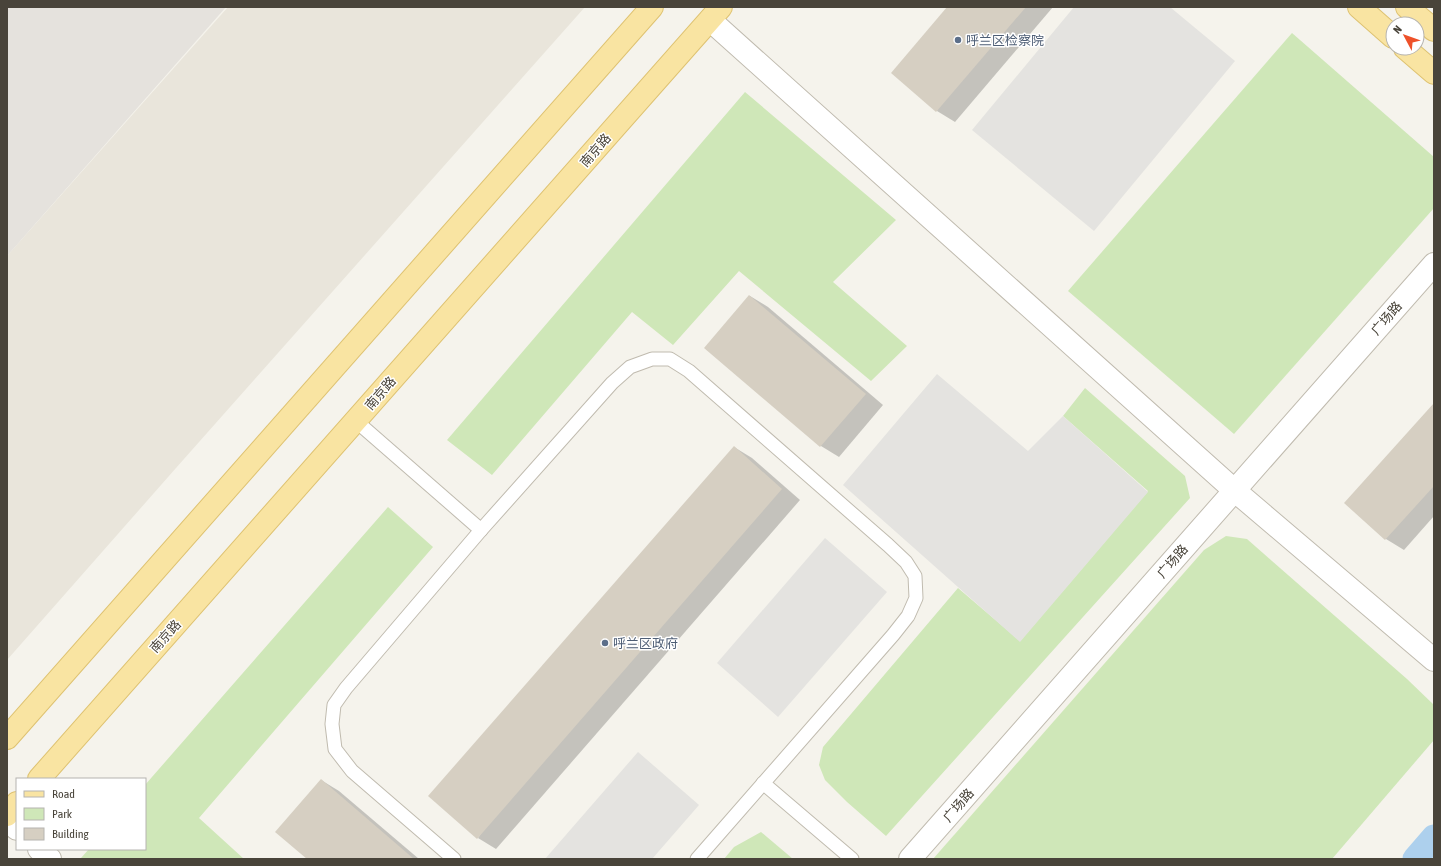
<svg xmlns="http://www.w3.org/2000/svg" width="1441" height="866" font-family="'Asap Condensed','Noto Sans SC',sans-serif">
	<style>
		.residential { fill: #e9e5db }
		.industrial { fill: #e5e2dd }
		.green { fill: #cfe7b8 }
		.parking { fill: #e4e3e0 }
		.shadow { fill: #0003 }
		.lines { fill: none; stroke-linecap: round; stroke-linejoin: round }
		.canal { stroke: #add0ed; stroke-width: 25 }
		.building { fill: #d6cfc2 }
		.lane-casing { stroke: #c0bbaf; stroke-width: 15 }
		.street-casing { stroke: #c0bbaf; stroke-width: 24 }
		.primary-casing { stroke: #dec271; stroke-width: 24 }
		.lane { stroke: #fff; stroke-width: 13 }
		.street { stroke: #fff; stroke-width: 22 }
		.primary { stroke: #f9e4a2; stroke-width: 22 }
		.service-dot { fill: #5c6f8a; stroke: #fff; stroke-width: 1.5 }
		.labels { text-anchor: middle; stroke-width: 3; stroke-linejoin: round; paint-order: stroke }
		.service-label { font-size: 13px; fill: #4e5e75; stroke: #fff; text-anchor: start }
		.street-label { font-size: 13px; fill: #49443a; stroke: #fff }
	</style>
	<rect width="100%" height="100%" fill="#f5f3ec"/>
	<!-- residential -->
	<path class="residential" d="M228,7H585L176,468L7,660V256Z"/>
	<!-- industrial -->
	<path class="industrial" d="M7,7H226L7,256Z"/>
	<!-- green -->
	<g class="green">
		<path d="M1292,33L1434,157V208L1234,434L1068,291Z"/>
		<path d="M745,92L896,220L833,282L907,346L871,381L739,271L673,345L632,312L492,475L447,440Z"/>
		<path d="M1085,388L1185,476L1190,498L886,836L847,802L825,780L819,765L823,747L958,588L1020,641L1148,491L1063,416Z"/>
		<path d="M388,507L433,547L199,818L244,859H82L81,858L89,849H145V785Z"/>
		<path d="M1226,536L1247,539L1407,679L1434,705V740L1332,859H933L1204,550Z"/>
		<path d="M761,832L793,859H724L734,847Z"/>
	</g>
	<!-- parking -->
	<g class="parking">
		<path d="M1074,7H1170L1235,61L1094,231L972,130Z"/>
		<path d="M937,374L1028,451L1063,416L1148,492L1020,642L843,485Z"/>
		<path d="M825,538L887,592L778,717L717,663Z"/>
		<path d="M638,752L699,805L652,859H545Z"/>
	</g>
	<!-- shadow -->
	<g class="shadow">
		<path d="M949,7H1053L955,122L937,111Z"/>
		<path d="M750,296L768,307L883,405L839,457L821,446L705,348Z"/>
		<path d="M1434,404V516L1404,550L1386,539L1346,503Z"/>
		<path d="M734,447L752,458L800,500L496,849L478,838Z"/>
		<path d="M321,780L339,791L419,859H308Z"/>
	</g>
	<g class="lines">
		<!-- canal -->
		<path class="canal" d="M1415,859L1434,837"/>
	</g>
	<!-- building -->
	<g class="building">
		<path d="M947,7H1026L936,112L891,73Z"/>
		<path d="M749,295L866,394L820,447L704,348Z"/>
		<path d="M1434,403V486L1385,540L1344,503Z"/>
		<path d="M734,446L782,489L477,839L428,796Z"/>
		<path d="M321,779L414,859H307L275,832Z"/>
	</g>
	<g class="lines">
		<!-- lane casing -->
		<g class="lane-casing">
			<g id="lane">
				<path d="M356,421L481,530"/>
				<path d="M763,783L852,859"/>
				<path d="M454,859L352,771L335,749L332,724L334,705L346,688L481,530L612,383L630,367L652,359H670L689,371L888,545L906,562L915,576L916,598L908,616L893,635L697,859"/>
			</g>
		</g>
		<!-- street casing -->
		<g class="street-casing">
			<g id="street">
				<path d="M710,20L1234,490L1434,660"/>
				<path d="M7,820L17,829"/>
				<path d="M39,849L50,859"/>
				<path d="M910,859L1434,264"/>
			</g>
		</g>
		<!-- primary casing -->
		<g class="primary-casing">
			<g id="primary">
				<path d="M1359,7L1393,37"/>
				<path d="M1407,7L1434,30"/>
				<path d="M1405,48L1434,73"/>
				<path d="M7,738L652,7"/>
				<path d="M39,779L721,7"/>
				<path d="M7,815L17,803"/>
			</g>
		</g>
		<!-- lane -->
		<use href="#lane" class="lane"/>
		<!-- street -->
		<use href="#street" class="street"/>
		<!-- primary -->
		<use href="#primary" class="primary"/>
	</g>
	<!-- markers -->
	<g class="service-dot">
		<circle cx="958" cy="40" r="4"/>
		<circle cx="605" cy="643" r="4"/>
	</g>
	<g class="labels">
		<!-- service labels -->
		<g class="service-label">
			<text x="966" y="45">呼兰区检察院</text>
			<text x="613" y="648">呼兰区政府</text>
		</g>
		<!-- street labels -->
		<g class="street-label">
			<text transform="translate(595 150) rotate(-49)" y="5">南京路</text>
			<text transform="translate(1386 318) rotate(-49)" y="5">广场路</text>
			<text transform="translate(380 393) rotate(-49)" y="5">南京路</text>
			<text transform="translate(1172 561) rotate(-49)" y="5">广场路</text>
			<text transform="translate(165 636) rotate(-48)" y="5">南京路</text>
			<text transform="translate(958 805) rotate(-49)" y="5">广场路</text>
		</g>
	</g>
	<!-- border -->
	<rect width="1441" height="866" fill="none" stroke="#49443a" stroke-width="16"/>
	<!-- legend -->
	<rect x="16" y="778" width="130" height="72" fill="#ffffff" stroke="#b6b4b0"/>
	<rect x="24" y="791" width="20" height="6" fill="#f9e4a2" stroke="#b6b4b0"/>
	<text x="52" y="798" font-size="12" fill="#49443a">Road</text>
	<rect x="24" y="808" width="20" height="12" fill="#cfe7b8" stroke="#b6b4b0"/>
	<text x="52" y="818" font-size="12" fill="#49443a">Park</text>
	<rect x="24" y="828" width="20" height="12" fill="#d6cfc2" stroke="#b6b4b0"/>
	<text x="52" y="838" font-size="12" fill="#49443a">Building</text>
	<!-- north arrow -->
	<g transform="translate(1405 36) rotate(311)"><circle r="19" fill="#ffffff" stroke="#b6b4b0"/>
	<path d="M0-3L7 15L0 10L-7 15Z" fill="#ee512a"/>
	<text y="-6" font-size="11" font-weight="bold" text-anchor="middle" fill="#49443a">N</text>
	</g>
</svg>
